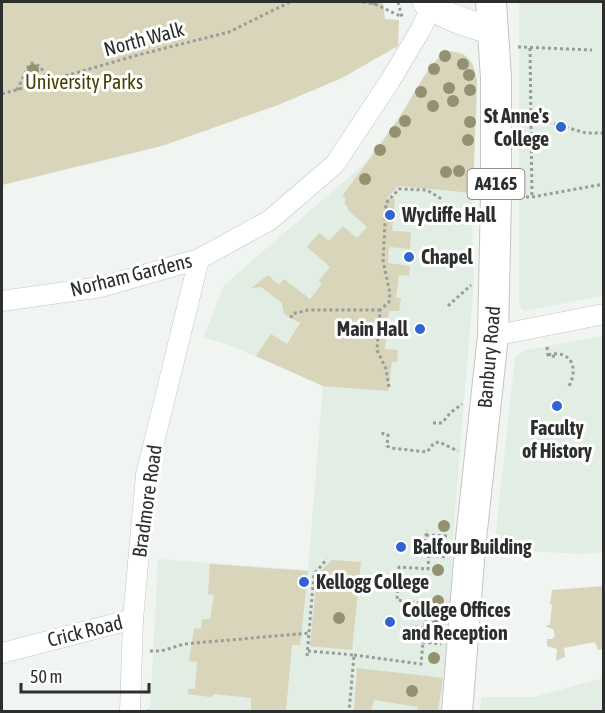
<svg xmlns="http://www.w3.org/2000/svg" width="605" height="713" font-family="'Asap Condensed',sans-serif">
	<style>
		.built { fill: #e2ede3 }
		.green { fill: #d8d5bb }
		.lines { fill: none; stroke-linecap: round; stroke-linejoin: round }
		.street-casing { stroke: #c2c6c3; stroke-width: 21 }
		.secondary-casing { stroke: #c2c6c3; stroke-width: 28 }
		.primary-casing { stroke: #c2c6c3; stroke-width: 32 }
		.path { stroke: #999c9a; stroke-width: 3; stroke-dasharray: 3 3; stroke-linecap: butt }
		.street { stroke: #fff; stroke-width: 20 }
		.secondary { stroke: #fff; stroke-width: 27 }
		.primary { stroke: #fff; stroke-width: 30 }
		.tree { fill: #949170 }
		.poi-dot { fill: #3163d2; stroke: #fff; stroke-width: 2 }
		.labels { text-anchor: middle; stroke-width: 6; stroke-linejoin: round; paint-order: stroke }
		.shield { fill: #fff; stroke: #6c6d6d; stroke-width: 1.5 }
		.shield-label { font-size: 18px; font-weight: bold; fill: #2d2f2e }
		.street-label { font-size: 20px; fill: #2d2f2e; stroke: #fff }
		.park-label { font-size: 20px; fill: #474005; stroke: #fff }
		.poi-label { font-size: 20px; font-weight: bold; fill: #2d2f2e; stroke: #fff; text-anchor: start }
	</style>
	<rect width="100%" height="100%" fill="#f1f5f2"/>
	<!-- built -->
	<g class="built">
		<path d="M519,2H604L603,296L524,311L519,306Z"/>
		<path d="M449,51L463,53L473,63L477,80V104L473,151L472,222L474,281L454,523L448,644L440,711L150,712L158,559L308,570L323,386L227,344L203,338L224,285L363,165L403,113L433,64L441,54Z"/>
		<path d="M603,336V552L581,554L494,549L515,357L525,350Z"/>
		<path d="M603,678V711H480L481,697H534Z"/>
	</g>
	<!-- green -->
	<g class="green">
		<path d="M2,2H383L385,19L399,20L398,46L342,78L278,105L162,146L2,185Z"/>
		<path d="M449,51C470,54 473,61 477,80L473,193L398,186L387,198L395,199L392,231L411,232L410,249L389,247L388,263L410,266L409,276L399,275L396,298H401L399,311H389L385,349L398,350L397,362H392L388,391L323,386L256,356L271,334L287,344L300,323L284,314L282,303L261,287L251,288L268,275L279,285L284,279L310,299L322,284L319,281L330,267L307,247L319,233L329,241L343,226L357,238L367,227L348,210V207L345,204V197L342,196C362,169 384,141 402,113C414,95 430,59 449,51Z"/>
		<path d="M332,560L361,562L352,650L310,646L317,574Z"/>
		<path d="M210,564L308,571L300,645H292L286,711H251V698L215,694L210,697L188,694V689H195L197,662L189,661L194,628L201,629L202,619H210L214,595L208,594Z"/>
		<path d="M603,586V649L598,650L595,642L564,648L565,657L556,661L557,649L547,646V639H552L555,636L553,629L546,627L547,625H550L552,605L550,604L552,590Z"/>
		<path d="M357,668L443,678L438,711H417L418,707L374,700L371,711H354Z"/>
	</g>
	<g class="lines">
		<!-- street casing -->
		<g class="street-casing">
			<g id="street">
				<path d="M2,301L101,287L199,259L270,220L335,164L390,81L421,29L431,7L430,2"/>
				<path d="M493,336L604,314"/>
				<path d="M2,653L133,619"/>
				<path d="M130,712L133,619L146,475L199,259"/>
			</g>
		</g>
		<!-- secondary casing -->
		<g class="secondary-casing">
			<path id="secondary" d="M426,2C440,16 473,25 493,31"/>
		</g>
		<!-- primary casing -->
		<g class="primary-casing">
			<path id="primary" d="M457,712L470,548L493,336L496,197V78L491,2"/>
		</g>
		<!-- path -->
		<g class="path">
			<path d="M363,2L375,4L372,2"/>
			<path d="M398,2L402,17"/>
			<path d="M375,4L402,17"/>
			<path d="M518,47L592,50"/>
			<path d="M530,48L532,197"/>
			<path d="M17,90L29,65L32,63L39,66L51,80"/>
			<path d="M2,94L138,55L229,32L290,2"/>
			<path d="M531,117L586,133H604"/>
			<path d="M520,197H532L604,184"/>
			<path d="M448,306L471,285"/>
			<path d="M291,318L292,314L308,310H380"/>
			<path d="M547,347L548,355L557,357"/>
			<path d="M548,355C571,349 579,368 569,386"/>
			<path d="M389,387L386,369L377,350L380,310L389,302L390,293L383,261L386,203L399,189L427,190L443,200"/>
			<path d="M433,423H442L450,413L462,404"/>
			<path d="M383,432V434L388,435L387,446L391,448L427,452L434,443L439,442L458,451"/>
			<path d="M426,535L449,536"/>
			<path d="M423,554L427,530"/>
			<path d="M424,554L446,557"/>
			<path d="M429,555L428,569L399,567L397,600L427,604L423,642L441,644"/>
			<path d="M426,607L443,609"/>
			<path d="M415,627L425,628"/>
			<path d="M150,651H161L184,644L309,633"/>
			<path d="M308,651L354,655L349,712"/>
			<path d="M354,655L421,664L423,642"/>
			<path d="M307,656L314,574L327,559"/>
			<path d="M147,711L165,712"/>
		</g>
		<!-- street -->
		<use href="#street" class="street"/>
		<!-- secondary -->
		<use href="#secondary" class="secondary"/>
		<!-- primary -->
		<use href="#primary" class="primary"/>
	</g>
	<!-- trees -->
	<g class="tree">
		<circle cx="445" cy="56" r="6"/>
		<circle cx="463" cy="64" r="6"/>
		<circle cx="434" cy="69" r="6"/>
		<circle cx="33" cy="70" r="6"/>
		<circle cx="469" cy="75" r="6"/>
		<circle cx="449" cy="88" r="6"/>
		<circle cx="470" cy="90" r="6"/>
		<circle cx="421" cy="92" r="6"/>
		<circle cx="453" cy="101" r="6"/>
		<circle cx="433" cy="106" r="6"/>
		<circle cx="405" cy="121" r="6"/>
		<circle cx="470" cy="122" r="6"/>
		<circle cx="395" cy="132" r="6"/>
		<circle cx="468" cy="140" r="6"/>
		<circle cx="380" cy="150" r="6"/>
		<circle cx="459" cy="171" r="6"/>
		<circle cx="446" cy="172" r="6"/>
		<circle cx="365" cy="179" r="6"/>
		<circle cx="444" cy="526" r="6"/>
		<circle cx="441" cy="546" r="6"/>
		<circle cx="438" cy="570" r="6"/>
		<circle cx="392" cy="583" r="6"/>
		<circle cx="438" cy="601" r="6"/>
		<circle cx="339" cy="618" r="6"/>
		<circle cx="436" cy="626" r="6"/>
		<circle cx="434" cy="658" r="6"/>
		<circle cx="412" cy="691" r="6"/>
	</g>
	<!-- markers -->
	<g class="poi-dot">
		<circle cx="561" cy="127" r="6"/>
		<circle cx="390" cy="215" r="6"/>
		<circle cx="409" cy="257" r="6"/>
		<circle cx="420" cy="329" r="6"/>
		<circle cx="557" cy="406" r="6"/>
		<circle cx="401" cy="547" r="6"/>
		<circle cx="304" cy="582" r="6"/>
		<circle cx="390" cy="622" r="6"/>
	</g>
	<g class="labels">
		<!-- shield labels -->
		<rect class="shield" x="467.5" y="169" width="57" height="30" rx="4.5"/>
		<g class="shield-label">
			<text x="496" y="190">A4165</text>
		</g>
		<!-- street labels -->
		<g class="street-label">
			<text transform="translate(144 39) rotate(-15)" y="7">North Walk</text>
			<text transform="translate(131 275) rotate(-14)" y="7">Norham Gardens</text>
			<text transform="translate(489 357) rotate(-85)" y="7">Banbury Road</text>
			<text transform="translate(147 501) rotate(-82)" y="7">Bradmore Road</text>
			<text transform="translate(85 631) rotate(-14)" y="7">Crick Road</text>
		</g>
		<!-- park labels -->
		<g class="park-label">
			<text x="84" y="89">University Parks</text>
		</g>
		<!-- poi labels -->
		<g class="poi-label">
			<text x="549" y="123" text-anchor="end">St Anne's<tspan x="549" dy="23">College</tspan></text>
			<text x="402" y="222">Wycliffe Hall</text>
			<text x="421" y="264">Chapel</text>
			<text x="408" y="336" text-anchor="end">Main Hall</text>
			<text x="557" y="435" text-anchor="middle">Faculty<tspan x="557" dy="23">of History</tspan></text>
			<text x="413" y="554">Balfour Building</text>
			<text x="316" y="589">Kellogg College</text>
			<text x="402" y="617">College Offices<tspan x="402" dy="23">and Reception</tspan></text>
		</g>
	</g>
	<!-- border -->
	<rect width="605" height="713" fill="none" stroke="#2d2f2e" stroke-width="6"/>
	<!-- scale -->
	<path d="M21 683v9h128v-9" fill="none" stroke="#2d2f2e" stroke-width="3"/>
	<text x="30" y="683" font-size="18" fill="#2d2f2e" stroke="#ffffff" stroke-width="4.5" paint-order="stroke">50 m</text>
</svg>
